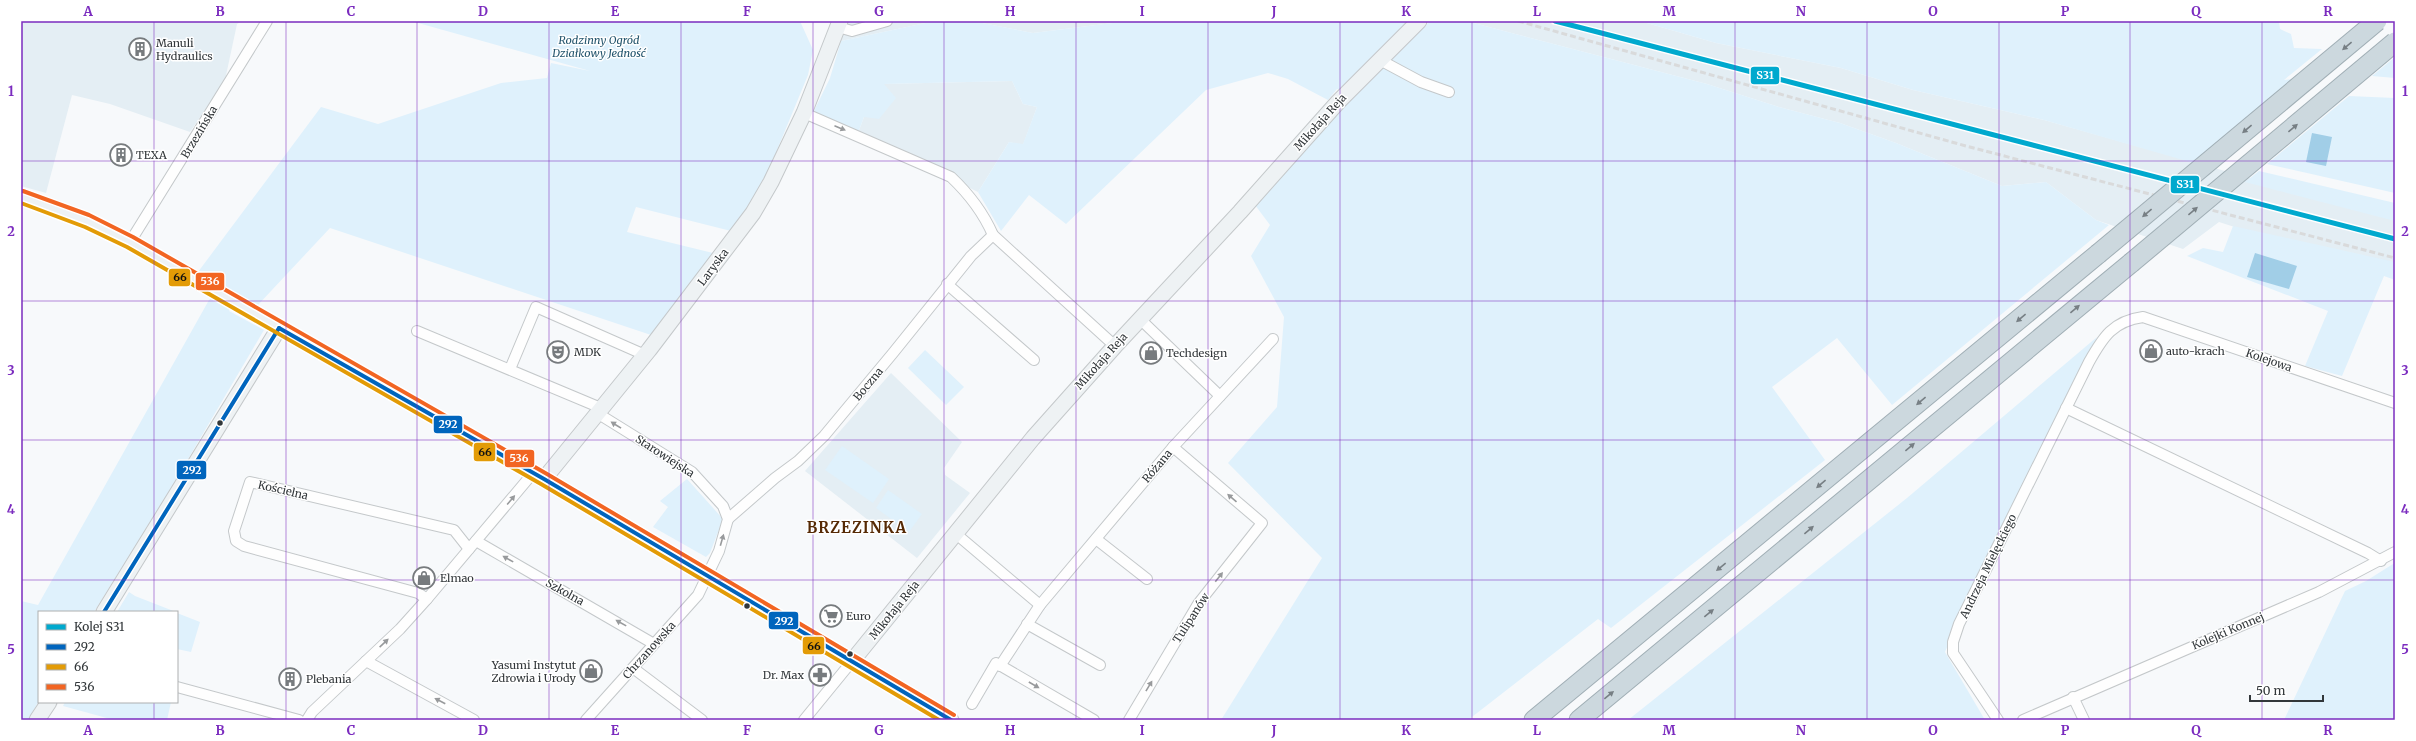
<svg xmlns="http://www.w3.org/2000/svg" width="2416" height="741" font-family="Merriweather,serif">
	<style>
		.built { fill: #e4eef4 }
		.green { fill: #dff1fc }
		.water { fill: #a1cee7 }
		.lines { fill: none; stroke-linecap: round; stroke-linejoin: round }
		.street-casing { stroke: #c4c8ca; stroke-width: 12 }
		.secondary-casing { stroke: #c4c8ca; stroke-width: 17 }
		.highway-casing { stroke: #a0aeb5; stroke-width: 21 }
		.street { stroke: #fefefe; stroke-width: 10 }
		.secondary { stroke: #eef2f4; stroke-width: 15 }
		.highway { stroke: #ccd8de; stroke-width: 19 }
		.rail { stroke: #d9dadb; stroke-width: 3; stroke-dasharray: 6 3; stroke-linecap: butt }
		.highway-bridge-casing { stroke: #a0aeb5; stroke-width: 21; stroke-linecap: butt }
		.highway-bridge { stroke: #ccd8de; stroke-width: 19 }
		.bus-1-casing { stroke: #fff; stroke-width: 7 }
		.bus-2-casing { stroke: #fff; stroke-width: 7 }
		.bus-3-casing { stroke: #fff; stroke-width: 7 }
		.bus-1 { stroke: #0065bd; stroke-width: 4 }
		.bus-2 { stroke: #e39b06; stroke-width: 4 }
		.bus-3 { stroke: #f26522; stroke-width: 4 }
		.rail-1-casing { stroke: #fff; stroke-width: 8 }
		.rail-1 { stroke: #00a9ce; stroke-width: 5 }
		.oneway { fill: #777f84 }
		.oneway2 { fill: #989a9c }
		.grid { fill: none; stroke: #7b2cbf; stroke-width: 1; stroke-opacity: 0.55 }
		.bus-dot { fill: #32373a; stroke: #fff; stroke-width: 1.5 }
		.labels { text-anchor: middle; stroke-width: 3; stroke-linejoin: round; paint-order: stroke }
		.park-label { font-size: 11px; font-style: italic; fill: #21536b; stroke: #fff }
		.poi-label { font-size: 11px; fill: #32373a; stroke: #fff; text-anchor: start }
		.street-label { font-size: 11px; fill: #32373a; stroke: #fff }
		.district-label { font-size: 15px; font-weight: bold; letter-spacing: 1px; fill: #562a05; stroke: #fff }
		.line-badge { stroke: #fff; stroke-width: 1.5 }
		.badge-label { font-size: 11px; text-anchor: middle; font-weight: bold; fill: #fff }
		.pale-badge-label { font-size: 11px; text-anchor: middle; font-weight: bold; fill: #111 }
		.neatline { fill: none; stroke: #7b2cbf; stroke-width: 1.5 }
		.grid-label { font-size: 13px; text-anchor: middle; font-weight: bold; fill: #7b2cbf }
	</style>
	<rect width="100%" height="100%" fill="#f7f9fb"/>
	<!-- built -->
	<g class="built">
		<path d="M21,21H242L237,24L225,80L190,132L110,104L72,95L46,193L21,186Z"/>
		<path d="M847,21H935L841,41Z"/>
		<path d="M972,21H1128L1033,33Z"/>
		<path d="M1466,21H1640L1716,43L1841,68L1913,90L2044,120L2395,219V270L2275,240L2219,222L2183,249L2096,220L2046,182L2002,186L1896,143L1840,123L1779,107L1707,84Z"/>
		<path d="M1012,81L1023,104L1037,107L1023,145L1009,142L978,192L858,133L864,117L883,84Z"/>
		<path d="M891,373L962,442L944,468L945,475L970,493L917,558L805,471Z"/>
	</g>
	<!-- green -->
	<g class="green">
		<path d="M411,21H800L813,50L808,75L763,184L731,231L636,207L627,232L713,253L651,335L330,228L257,306L239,295L229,311L264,330L168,493L94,612H39V701L28,720H21V601L38,605L209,300L224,286L198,272L321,107L378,124L501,83L547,78L551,63L590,71Z"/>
		<path d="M935,21H972L1033,33L1128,21H1411L1363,86L1430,21H1466L1707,84L1779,107L1840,123L1896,143L2002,186L2046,182L2096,220L2109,225L1892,405L1837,338L1772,387L1825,460L1611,628L1598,619L1468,720H1221L1322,558L1228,463L1277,407L1284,317L1251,256L1270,225L1255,205L1355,95L1337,89L1328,100L1288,79L1268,73L1206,90L1066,224L1029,195L1001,231L978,192L1009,142L1023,144L1037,107L1023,104L1012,81L884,84L896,98L879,119L864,117L858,133L813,113L830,78L841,41Z"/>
		<path d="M1640,21H2279L2280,29L2291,34L2294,48L2322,49L2284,80L2300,78L2197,164L2044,120L1913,90L1841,68L1716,43Z"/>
		<path d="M2395,57V78L2372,76Z"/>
		<path d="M2349,96L2395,98V193L2267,164Z"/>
		<path d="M2259,171L2395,203V221L2245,182Z"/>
		<path d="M2233,226L2395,262V280L2384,276L2342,376L2305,366L2328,311L2187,256L2203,248L2223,252Z"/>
		<path d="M2097,337L1965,603L1945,652L1985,720H1628L1907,498Z"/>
		<path d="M925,350L964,387L946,405L908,368Z"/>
		<path d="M842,446L889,479L873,503L825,470Z"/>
		<path d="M687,479L723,519L710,553L706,557L653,527L668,507L660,501Z"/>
		<path d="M888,490L922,514L909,532L876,508Z"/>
		<path d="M2393,564L2395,565V720H2284L2345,591L2366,581Z"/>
		<path d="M129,592L135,596L176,612H117Z"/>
		<path d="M177,613L200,622L191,652L177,649Z"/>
		<path d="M65,702H171L167,720H114L63,706Z"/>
	</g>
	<!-- water -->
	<g class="water">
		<path d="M2312,133L2332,137L2326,166L2306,162Z"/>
		<path d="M2255,253L2297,266L2289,289L2247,277Z"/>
	</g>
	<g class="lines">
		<!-- street casing -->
		<g class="street-casing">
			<g id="street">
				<path d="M838,27L852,31L887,21"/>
				<path d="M1380,60L1421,82L1449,92"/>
				<path d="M804,113L951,177C969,194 983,212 993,235L1115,346"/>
				<path d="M130,242L267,21"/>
				<path d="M947,284L1034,360"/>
				<path d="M1140,319L1220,396"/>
				<path d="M417,331L601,408"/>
				<path d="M510,369L536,307L645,355"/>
				<path d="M2066,408L2368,553L2381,561"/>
				<path d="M728,519L775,478L798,461L824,436L893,353L971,256L993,235"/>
				<path d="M955,533L1040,605"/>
				<path d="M1096,539L1147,579"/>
				<path d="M476,541L654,644"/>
				<path d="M427,599L418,593L244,546L236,541L234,531L250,482L454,530L469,549"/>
				<path d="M1027,624L1100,665"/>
				<path d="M366,661L474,720"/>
				<path d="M1000,666L1040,605L1173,447L1273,339"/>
				<path d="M633,668L702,720"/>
				<path d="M177,687L299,720"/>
				<path d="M2073,697L2084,720"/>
				<path d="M972,704L996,663L1094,720"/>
				<path d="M307,720L312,712L400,629L427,599L533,473"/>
				<path d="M586,720L698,595L719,551L728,519L723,506L692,472L597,413"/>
				<path d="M804,720L853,660"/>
				<path d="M1129,720L1198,604L1262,523L1173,447"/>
				<path d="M1998,720L1953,653V642L1959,624L2089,362C2103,337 2113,321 2143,317L2395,403"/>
				<path d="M2023,720L2319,592L2395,552"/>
			</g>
		</g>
		<!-- secondary casing -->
		<g class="secondary-casing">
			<g id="secondary">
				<path d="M21,197L87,221L130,242L544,479L951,720"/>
				<path d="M544,479L649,350L753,213L771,182L804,113L840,21"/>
				<path d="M104,612L279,328"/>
				<path d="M853,660L1033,438L1115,346L1240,212L1338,102L1419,21"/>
				<path d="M37,720L49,702"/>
			</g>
		</g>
		<!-- highway casing -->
		<g class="highway-casing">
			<g id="highway">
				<path d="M1534,720L2098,254"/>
				<path d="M1579,720L2131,263"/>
			</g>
		</g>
		<!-- street -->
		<use href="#street" class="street"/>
		<!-- secondary -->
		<use href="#secondary" class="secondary"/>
		<!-- highway -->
		<use href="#highway" class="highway"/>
		<!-- rail -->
		<path class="rail" d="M1518,21L1966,146L2395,258"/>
		<!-- highway-bridge casing -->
		<g class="highway-bridge-casing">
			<g id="highway-bridge">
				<path d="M2098,254L2377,21"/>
				<path d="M2131,263L2395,42"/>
			</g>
		</g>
		<!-- highway-bridge -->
		<use href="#highway-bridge" class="highway-bridge"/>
		<!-- bus-1 casing -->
		<g class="bus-1-casing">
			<g id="bus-1">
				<path d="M279,328L544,479L951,720"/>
				<path d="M104,612L279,328"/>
			</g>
		</g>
		<!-- bus-2 casing -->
		<g class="bus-2-casing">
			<path id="bus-2" d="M21,203L85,227L127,247L541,484L939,720"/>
		</g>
		<!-- bus-3 casing -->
		<g class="bus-3-casing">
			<path id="bus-3" d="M23,191L89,215L133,237L547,474L954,715"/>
		</g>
		<!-- bus-1 -->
		<use href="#bus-1" class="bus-1"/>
		<!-- bus-2 -->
		<use href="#bus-2" class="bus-2"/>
		<!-- bus-3 -->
		<use href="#bus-3" class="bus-3"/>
		<!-- rail-1 casing -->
		<g class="rail-1-casing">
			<path id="rail-1" d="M1555,21L2395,239"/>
		</g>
		<!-- rail-1 -->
		<use href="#rail-1" class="rail-1"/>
	</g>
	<!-- one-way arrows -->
	<defs><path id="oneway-solid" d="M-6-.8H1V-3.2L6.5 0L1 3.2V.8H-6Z"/></defs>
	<g class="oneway">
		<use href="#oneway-solid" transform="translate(2347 46) rotate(140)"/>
		<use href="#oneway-solid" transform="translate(2293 128) rotate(-40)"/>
		<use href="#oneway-solid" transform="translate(2247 129) rotate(140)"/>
		<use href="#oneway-solid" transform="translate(2193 211) rotate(-40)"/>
		<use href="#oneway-solid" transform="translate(2147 213) rotate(140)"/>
		<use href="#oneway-solid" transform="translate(2075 309) rotate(-40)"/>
		<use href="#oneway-solid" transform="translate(2021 318) rotate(140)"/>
		<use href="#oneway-solid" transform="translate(1921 401) rotate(140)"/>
		<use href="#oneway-solid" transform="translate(1910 447) rotate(-40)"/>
		<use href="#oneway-solid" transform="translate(1821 484) rotate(140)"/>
		<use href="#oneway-solid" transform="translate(1809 530) rotate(-40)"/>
		<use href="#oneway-solid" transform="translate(1721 567) rotate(141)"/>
		<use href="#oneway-solid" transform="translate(1709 613) rotate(-39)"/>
		<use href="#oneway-solid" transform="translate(1609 695) rotate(-39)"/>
	</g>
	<g class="oneway2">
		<use href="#oneway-solid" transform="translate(840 128) rotate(23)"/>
		<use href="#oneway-solid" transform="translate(616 425) rotate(-148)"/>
		<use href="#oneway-solid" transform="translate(1232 498) rotate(-139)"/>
		<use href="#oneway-solid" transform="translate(511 500) rotate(-50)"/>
		<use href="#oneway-solid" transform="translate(722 540) rotate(-74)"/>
		<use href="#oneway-solid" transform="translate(508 559) rotate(-151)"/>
		<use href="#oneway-solid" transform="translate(1219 577) rotate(-52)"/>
		<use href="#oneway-solid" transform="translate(621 623) rotate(-151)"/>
		<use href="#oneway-solid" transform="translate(384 643) rotate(-43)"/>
		<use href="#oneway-solid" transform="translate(1034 685) rotate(30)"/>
		<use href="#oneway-solid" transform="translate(1149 686) rotate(-59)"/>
		<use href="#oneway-solid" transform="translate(440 701) rotate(-152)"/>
	</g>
	<!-- grid -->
	<path class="grid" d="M154,21V612M286,21V720M417,21V720M549,21V720M681,21V720M813,21V720M944,21V720M1076,21V720M1208,21V720M1340,21V720M1472,21V720M1603,21V720M1735,21V720M1867,21V720M1999,21V720M2130,21V720M2262,21V720M21,161H2395M21,301H2395M21,440H2395M21,580H2395M154,702V720"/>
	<!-- icons -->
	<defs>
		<g id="building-ring" transform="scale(1.15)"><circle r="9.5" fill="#fff" stroke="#777b7e" stroke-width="1.5"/><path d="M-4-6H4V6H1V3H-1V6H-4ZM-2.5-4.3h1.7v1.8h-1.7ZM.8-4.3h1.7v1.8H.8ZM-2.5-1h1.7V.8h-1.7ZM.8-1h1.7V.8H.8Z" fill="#777b7e"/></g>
		<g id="shop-ring" transform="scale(1.15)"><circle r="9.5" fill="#fff" stroke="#777b7e" stroke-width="1.5"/><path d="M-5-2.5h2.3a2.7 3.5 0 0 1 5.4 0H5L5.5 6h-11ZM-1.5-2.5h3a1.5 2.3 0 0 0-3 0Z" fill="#777b7e"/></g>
		<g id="theatre-ring" transform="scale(1.15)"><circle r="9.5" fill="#fff" stroke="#777b7e" stroke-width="1.5"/><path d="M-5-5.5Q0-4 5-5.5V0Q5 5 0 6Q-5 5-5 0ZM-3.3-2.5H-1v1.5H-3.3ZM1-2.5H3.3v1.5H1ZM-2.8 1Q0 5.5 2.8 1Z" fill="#777b7e"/></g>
		<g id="supermarket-ring" transform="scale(1.15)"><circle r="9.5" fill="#fff" stroke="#777b7e" stroke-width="1.5"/><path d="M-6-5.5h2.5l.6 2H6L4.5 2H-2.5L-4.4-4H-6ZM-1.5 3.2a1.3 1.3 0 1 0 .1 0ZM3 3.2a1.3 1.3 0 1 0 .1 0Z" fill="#777b7e"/></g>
		<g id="pharmacy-ring" transform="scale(1.15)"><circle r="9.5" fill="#fff" stroke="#777b7e" stroke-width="1.5"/><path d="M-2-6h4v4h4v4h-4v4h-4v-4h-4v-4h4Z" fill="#777b7e"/></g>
	</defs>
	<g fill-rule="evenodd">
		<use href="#building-ring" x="140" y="49"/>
		<use href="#building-ring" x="121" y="155"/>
		<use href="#shop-ring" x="2151" y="351"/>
		<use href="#theatre-ring" x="558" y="352"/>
		<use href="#shop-ring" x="1151" y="353"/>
		<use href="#shop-ring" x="424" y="578"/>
		<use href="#supermarket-ring" x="831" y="616"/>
		<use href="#shop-ring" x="591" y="671"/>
		<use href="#pharmacy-ring" x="820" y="675"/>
		<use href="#building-ring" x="290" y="679"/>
	</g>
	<!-- markers -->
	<g class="bus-dot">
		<circle cx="220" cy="423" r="3.5"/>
		<circle cx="747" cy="606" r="3.5"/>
		<circle cx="850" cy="654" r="3.5"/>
	</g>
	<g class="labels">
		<!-- park labels -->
		<g class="park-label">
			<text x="599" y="44">Rodzinny Ogród<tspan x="599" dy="13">Działkowy Jedność</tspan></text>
		</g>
		<!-- poi labels -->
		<g class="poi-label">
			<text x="156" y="47">Manuli<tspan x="156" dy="13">Hydraulics</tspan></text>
			<text x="136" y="159">TEXA</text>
			<text x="2166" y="355">auto-krach</text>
			<text x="574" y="356">MDK</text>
			<text x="1166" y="357">Techdesign</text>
			<text x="440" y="582">Elmao</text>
			<text x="846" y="620">Euro</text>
			<text x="576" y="669" text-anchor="end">Yasumi Instytut<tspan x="576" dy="13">Zdrowia i Urody</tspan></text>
			<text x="804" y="679" text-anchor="end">Dr. Max</text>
			<text x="306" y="683">Plebania</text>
		</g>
		<!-- street labels -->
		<g class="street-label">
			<text transform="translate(1320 122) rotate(-48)" y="4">Mikołaja Reja</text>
			<text transform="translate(199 132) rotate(-59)" y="4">Brzezińska</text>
			<text transform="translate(713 267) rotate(-53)" y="4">Laryska</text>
			<text transform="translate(2269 360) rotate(19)" y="4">Kolejowa</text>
			<text transform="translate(1101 361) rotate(-48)" y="4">Mikołaja Reja</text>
			<text transform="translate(868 384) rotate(-50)" y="4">Boczna</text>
			<text transform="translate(665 456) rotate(33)" y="4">Starowiejska</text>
			<text transform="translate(1157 466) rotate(-50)" y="4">Różana</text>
			<text transform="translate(283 490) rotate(13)" y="4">Kościelna</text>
			<text transform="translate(1988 566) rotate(-64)" y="4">Andrzeja Mielęckiego</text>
			<text transform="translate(565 592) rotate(29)" y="4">Szkolna</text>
			<text transform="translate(894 610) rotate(-51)" y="4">Mikołaja Reja</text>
			<text transform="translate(1191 618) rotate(-57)" y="4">Tulipanów</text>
			<text transform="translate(2228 631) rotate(-23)" y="4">Kolejki Konnej</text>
			<text transform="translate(649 650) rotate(-48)" y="4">Chrzanowska</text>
		</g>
		<!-- district labels -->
		<g class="district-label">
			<text x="857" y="533">BRZEZINKA</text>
		</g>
	</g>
	<g class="line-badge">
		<rect x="1750" y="66" width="30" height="19" rx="4" fill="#00a9ce"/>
		<rect x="2170" y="175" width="30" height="19" rx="4" fill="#00a9ce"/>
		<rect x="168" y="268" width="23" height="19" rx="4" fill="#e39b06"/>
		<rect x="195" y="272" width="30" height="19" rx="4" fill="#f26522"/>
		<rect x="433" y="415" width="30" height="19" rx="4" fill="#0065bd"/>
		<rect x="473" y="442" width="23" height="20" rx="4" fill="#e39b06"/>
		<rect x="504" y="449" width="31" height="19" rx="4" fill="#f26522"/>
		<rect x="176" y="460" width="31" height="20" rx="4" fill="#0065bd"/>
		<rect x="768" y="611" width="31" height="19" rx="4" fill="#0065bd"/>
		<rect x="802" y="636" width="23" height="19" rx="4" fill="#e39b06"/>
	</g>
	<g class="badge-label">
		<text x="1765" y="79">S31</text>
		<text x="2185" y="188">S31</text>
		<text x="210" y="285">536</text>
		<text x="448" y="428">292</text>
		<text x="519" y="462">536</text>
		<text x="192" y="474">292</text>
		<text x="784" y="625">292</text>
	</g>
	<g class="pale-badge-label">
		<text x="180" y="281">66</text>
		<text x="485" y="456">66</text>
		<text x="814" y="650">66</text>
	</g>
	<!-- border -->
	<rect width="2416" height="741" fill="none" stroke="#ffffff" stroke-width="44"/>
	<!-- legend -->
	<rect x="38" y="611" width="140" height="92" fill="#ffffff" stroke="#adafb0"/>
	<rect x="46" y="624" width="20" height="6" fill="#00a9ce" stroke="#adafb0"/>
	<text x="74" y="631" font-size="12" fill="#32373a">Kolej S31</text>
	<rect x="46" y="644" width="20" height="6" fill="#0065bd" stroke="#adafb0"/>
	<text x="74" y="651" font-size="12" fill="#32373a">292</text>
	<rect x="46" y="664" width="20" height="6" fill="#e39b06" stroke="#adafb0"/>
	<text x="74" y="671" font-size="12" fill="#32373a">66</text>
	<rect x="46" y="684" width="20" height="6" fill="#f26522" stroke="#adafb0"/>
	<text x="74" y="691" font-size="12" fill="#32373a">536</text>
	<!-- scale -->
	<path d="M2250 695v6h73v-6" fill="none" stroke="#32373a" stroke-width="2"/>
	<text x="2256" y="695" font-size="12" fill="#32373a" stroke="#ffffff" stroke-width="3" paint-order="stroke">50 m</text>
	<rect x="22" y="22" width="2372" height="697" class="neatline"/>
	<g class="grid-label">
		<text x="88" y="16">A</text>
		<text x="220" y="16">B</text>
		<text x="351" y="16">C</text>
		<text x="483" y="16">D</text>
		<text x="615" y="16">E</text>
		<text x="747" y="16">F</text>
		<text x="879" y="16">G</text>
		<text x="1010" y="16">H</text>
		<text x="1142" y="16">I</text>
		<text x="1274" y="16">J</text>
		<text x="1406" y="16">K</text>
		<text x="1537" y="16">L</text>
		<text x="1669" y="16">M</text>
		<text x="1801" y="16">N</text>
		<text x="1933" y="16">O</text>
		<text x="2065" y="16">P</text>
		<text x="2196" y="16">Q</text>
		<text x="2328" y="16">R</text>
		<text x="11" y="96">1</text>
		<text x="2405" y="96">1</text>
		<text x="11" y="236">2</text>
		<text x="2405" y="236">2</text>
		<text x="11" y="375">3</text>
		<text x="2405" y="375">3</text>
		<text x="11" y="514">4</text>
		<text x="2405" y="514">4</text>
		<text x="11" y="654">5</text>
		<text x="2405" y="654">5</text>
		<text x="88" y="735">A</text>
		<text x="220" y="735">B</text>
		<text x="351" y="735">C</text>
		<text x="483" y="735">D</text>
		<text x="615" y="735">E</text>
		<text x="747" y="735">F</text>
		<text x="879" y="735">G</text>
		<text x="1010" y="735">H</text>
		<text x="1142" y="735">I</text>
		<text x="1274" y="735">J</text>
		<text x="1406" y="735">K</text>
		<text x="1537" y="735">L</text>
		<text x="1669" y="735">M</text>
		<text x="1801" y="735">N</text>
		<text x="1933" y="735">O</text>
		<text x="2065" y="735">P</text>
		<text x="2196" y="735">Q</text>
		<text x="2328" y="735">R</text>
	</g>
</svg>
